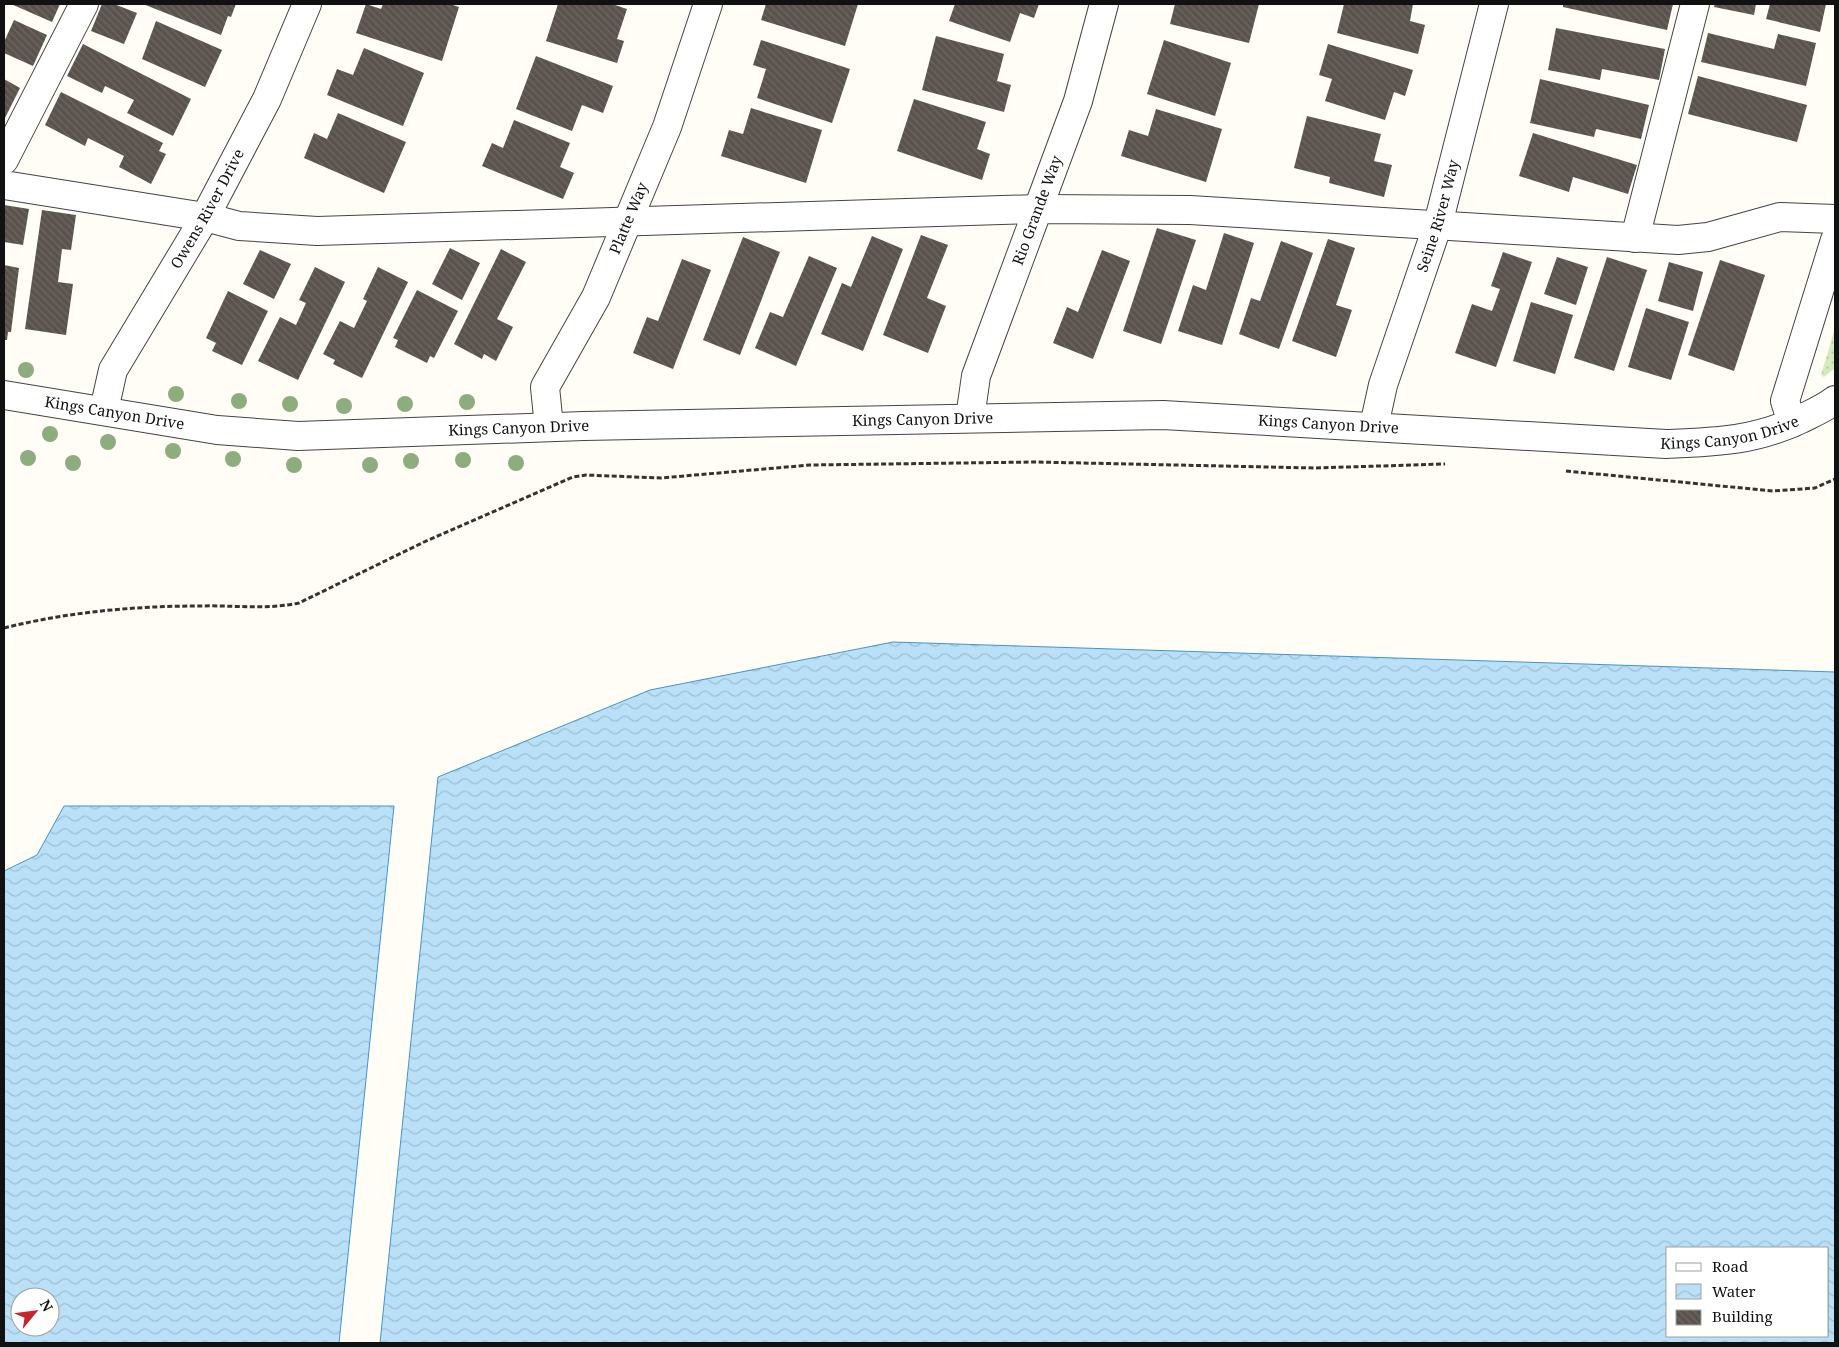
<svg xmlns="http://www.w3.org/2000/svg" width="1839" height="1347" font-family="'Noto Serif',serif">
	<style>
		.garden { fill: url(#garden-dots) }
		.water { fill: url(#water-waves); stroke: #3f96cf; fill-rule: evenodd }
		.building { fill: url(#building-back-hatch) }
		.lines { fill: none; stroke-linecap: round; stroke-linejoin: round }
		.minor-casing { stroke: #444; stroke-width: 30 }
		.path { stroke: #333; stroke-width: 3; stroke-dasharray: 5 2.5; stroke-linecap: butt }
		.minor { stroke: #fff; stroke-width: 28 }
		.tree { fill: #8dad7f }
		.labels { text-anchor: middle; stroke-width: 5; stroke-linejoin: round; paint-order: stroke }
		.street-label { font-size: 15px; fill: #111; stroke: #fff }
	</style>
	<defs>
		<pattern id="garden-dots" width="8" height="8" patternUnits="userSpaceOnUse" patternTransform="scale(1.25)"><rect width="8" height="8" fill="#d5ebbd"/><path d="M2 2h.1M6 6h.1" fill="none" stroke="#b6c8a1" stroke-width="1.8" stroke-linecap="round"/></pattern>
		<pattern id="water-waves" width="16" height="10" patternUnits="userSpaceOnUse" patternTransform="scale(1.25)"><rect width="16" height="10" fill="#b9e0f7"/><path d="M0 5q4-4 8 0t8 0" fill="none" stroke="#9ebfd3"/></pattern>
		<pattern id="building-back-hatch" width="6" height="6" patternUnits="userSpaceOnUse" patternTransform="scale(1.25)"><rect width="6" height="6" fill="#5a524d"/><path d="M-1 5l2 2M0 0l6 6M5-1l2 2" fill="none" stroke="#6d6662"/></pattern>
	</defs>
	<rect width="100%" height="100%" fill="#fffdf5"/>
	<!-- garden -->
	<path class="garden" d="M1835,328V368L1824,377L1821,375Z"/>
	<!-- water -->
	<g class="water">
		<path d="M893,642L1835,672V1343H380L438,777L650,690ZM1668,1248H1828V1336H1668Z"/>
		<path d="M64,806H394L339,1343H4V871L37,855ZM20,1297H50V1327H20Z"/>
	</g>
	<!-- building -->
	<g class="building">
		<path d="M11,4H60L52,22Z"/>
		<path d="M102,4H114L137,13L124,44L91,31Z"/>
		<path d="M143,4H236L231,17L228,16L221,35Z"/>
		<path d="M366,4L381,9L383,4H450L459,7L442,61L356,33Z"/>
		<path d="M558,4H612L627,9L617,39L624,41L617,63L546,41Z"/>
		<path d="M766,4H858L845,46L761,20Z"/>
		<path d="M955,4H1039L1034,18L1020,13L1010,42L949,21Z"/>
		<path d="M1175,4H1259L1249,43L1170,24Z"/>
		<path d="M1344,4H1413L1410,21L1425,25L1418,54L1337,33Z"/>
		<path d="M1563,4H1673L1667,30L1563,7Z"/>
		<path d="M1715,4H1756L1754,15L1714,7Z"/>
		<path d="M1770,4H1826L1820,32L1766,19Z"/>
		<path d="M14,20L47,35L33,66L4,53V42Z"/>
		<path d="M156,21L222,50L205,87L142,59Z"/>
		<path d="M1556,28L1665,49L1659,80L1602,69L1600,80L1548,70Z"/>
		<path d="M1708,33L1774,49L1778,34L1816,43L1806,86L1701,62Z"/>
		<path d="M936,36L1004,54L997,81L1011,85L1004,112L922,90Z"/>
		<path d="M761,40L850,69L832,123L757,98L766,69L753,65Z"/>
		<path d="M1164,40L1231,63L1215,116L1147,94Z"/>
		<path d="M83,44L191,99L173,136L127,113L134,100L105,86L102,93L67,76Z"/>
		<path d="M1328,44L1413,70L1405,96L1394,92L1385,120L1325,101L1332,79L1319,75Z"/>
		<path d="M364,48L424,73L403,126L327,95L337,69L353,75Z"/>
		<path d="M536,56L613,86L603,113L582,105L572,131L516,109Z"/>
		<path d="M1698,76L1807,105L1797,142L1688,114Z"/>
		<path d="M4,79L20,88L4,120Z"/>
		<path d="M1540,79L1649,105L1641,139L1596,129L1594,137L1530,123Z"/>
		<path d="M61,92L163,143L159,151L166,154L151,184L119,167L124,156L88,138L85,146L45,125Z"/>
		<path d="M914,99L986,122L977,149L990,154L982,180L897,151Z"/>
		<path d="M751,108L822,130L806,183L721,156L729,130L743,134Z"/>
		<path d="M1156,109L1222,129L1206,182L1121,156L1129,130L1148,136Z"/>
		<path d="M338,113L406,142L384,193L304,158L314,133L327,139Z"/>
		<path d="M1307,116L1381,134L1374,161L1392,165L1384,197L1329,183L1330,177L1294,168Z"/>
		<path d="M514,120L570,143L560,167L574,173L563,199L482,166L492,143L503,148Z"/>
		<path d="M1533,133L1637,165L1628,194L1573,177L1569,192L1519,176Z"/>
		<path d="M4,205L29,209L23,245L4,242Z"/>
		<path d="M42,210L76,215L71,250L62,249L58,282L73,284L66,335L25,329Z"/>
		<path d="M1157,228L1196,240L1161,344L1123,331Z"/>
		<path d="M1224,233L1254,243L1222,345L1178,331L1193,285L1206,290Z"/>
		<path d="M921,235L948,245L927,298L946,306L928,353L883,335Z"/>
		<path d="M872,236L903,249L863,351L821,334L842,283L851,287Z"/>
		<path d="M743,237L780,252L740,355L703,340Z"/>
		<path d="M1328,239L1355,248L1336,305L1352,310L1336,357L1292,341Z"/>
		<path d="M1281,241L1313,253L1279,349L1239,334L1251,298L1260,301Z"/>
		<path d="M450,248L480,263L462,300L432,284Z"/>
		<path d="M501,249L526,262L497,319L513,327L496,361L484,354L482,359L454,344Z"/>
		<path d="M260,250L291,264L274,299L243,284Z"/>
		<path d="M1102,250L1130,261L1093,359L1053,343L1067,307L1078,312Z"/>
		<path d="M1503,252L1532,262L1496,367L1455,353L1472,304L1492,311L1500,289L1491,286Z"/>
		<path d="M809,256L837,268L796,366L755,348L770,312L783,317Z"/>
		<path d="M1557,257L1588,267L1576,305L1544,294Z"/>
		<path d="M1607,257L1647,270L1614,371L1574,358Z"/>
		<path d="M682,259L711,270L673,369L633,353L647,317L658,321Z"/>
		<path d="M1720,260L1765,275L1734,371L1688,355Z"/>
		<path d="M1669,262L1703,272L1693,311L1658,301Z"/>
		<path d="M4,265L19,268L11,332H8L7,340H4Z"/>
		<path d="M315,267L345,282L298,380L258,361L280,317L296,325L306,303L299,300Z"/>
		<path d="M378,267L408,282L362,378L333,364L335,360L323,354L340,321L354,328L367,301L363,299Z"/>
		<path d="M417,290L458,311L434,358L430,356L427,363L395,347L398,340L393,338Z"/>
		<path d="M228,291L268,311L242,365L212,351L216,343L206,338Z"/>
		<path d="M1531,302L1573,315L1555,374L1513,361Z"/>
		<path d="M1646,308L1689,322L1671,380L1628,367Z"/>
	</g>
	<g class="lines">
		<!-- minor casing -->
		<g class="minor-casing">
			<g id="minor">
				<path d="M4,160L84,4"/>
				<path d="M4,185L205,217L239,226L317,231L1038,209L1190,210L1678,240L1708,237L1780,217L1835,219"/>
				<path d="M1635,238L1695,4"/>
				<path id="s1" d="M4,395L217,430L298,436L584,426L1163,415L1666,444C1717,442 1754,441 1801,419C1813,413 1825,408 1835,400"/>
				<path id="s2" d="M104,410L113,370L205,217L267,99L307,4"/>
				<path id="s3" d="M970,418L976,376L1078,101L1104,4"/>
				<path d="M1792,423L1785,401L1835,240"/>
				<path id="s4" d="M1374,426L1383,385L1438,224L1494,4"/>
				<path id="s5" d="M549,427L545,387L596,297L667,127L708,4"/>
			</g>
		</g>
		<!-- path -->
		<g class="path">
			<path d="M1566,471L1773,491L1815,488L1835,479"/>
			<path d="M4,628C68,612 134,606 200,606C233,605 266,610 299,603L424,542L573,477L586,475L661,478L810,465L1036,462L1315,468L1445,464"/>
		</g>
		<!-- minor -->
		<use href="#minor" class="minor"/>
	</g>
	<!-- trees -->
	<g class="tree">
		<circle cx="26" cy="370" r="8"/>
		<circle cx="176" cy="394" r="8"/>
		<circle cx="239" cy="401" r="8"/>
		<circle cx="467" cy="402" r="8"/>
		<circle cx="290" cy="404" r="8"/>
		<circle cx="405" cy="404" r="8"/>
		<circle cx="344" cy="406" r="8"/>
		<circle cx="50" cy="434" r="8"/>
		<circle cx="108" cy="442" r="8"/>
		<circle cx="173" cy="451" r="8"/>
		<circle cx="28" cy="458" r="8"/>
		<circle cx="233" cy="459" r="8"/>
		<circle cx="463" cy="460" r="8"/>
		<circle cx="411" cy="461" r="8"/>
		<circle cx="73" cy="463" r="8"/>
		<circle cx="516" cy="463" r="8"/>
		<circle cx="294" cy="465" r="8"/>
		<circle cx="370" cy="465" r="8"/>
	</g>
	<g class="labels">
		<!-- street labels -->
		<g class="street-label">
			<text dy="5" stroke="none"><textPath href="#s2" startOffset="228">Owens River Drive</textPath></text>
			<text dy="5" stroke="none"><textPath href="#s3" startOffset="219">Rio Grande Way</textPath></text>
			<text dy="5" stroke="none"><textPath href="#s4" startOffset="220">Seine River Way</textPath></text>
			<text dy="5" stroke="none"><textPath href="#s5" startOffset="229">Platte Way</textPath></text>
			<text dy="5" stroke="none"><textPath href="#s1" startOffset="112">Kings Canyon Drive</textPath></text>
			<text dy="5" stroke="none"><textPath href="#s1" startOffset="922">Kings Canyon Drive</textPath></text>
			<text dy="5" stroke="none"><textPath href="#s1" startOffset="1328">Kings Canyon Drive</textPath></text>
			<text dy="5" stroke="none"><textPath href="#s1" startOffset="518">Kings Canyon Drive</textPath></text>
			<text dy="5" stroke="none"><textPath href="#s1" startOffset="1731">Kings Canyon Drive</textPath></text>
		</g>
	</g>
	<!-- border -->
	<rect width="1839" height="1347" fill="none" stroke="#111111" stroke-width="10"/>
	<!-- legend -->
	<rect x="1666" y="1247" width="162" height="90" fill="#ffffff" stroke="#a0a0a0"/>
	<rect x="1676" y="1263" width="25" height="8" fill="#ffffff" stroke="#a0a0a0"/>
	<text x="1712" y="1272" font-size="15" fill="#111111">Road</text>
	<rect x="1676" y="1284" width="25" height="15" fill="url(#water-waves)" stroke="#a0a0a0"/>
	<text x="1712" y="1297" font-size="15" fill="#111111">Water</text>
	<rect x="1676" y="1310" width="25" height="15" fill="url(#building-back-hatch)" stroke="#a0a0a0"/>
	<text x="1712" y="1322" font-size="15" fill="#111111">Building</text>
	<!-- north arrow -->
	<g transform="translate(35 1312) rotate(61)"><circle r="24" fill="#ffffff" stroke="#a0a0a0"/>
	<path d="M0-4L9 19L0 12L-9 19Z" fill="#c4262e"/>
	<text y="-8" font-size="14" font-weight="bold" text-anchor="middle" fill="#111111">N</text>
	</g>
</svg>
